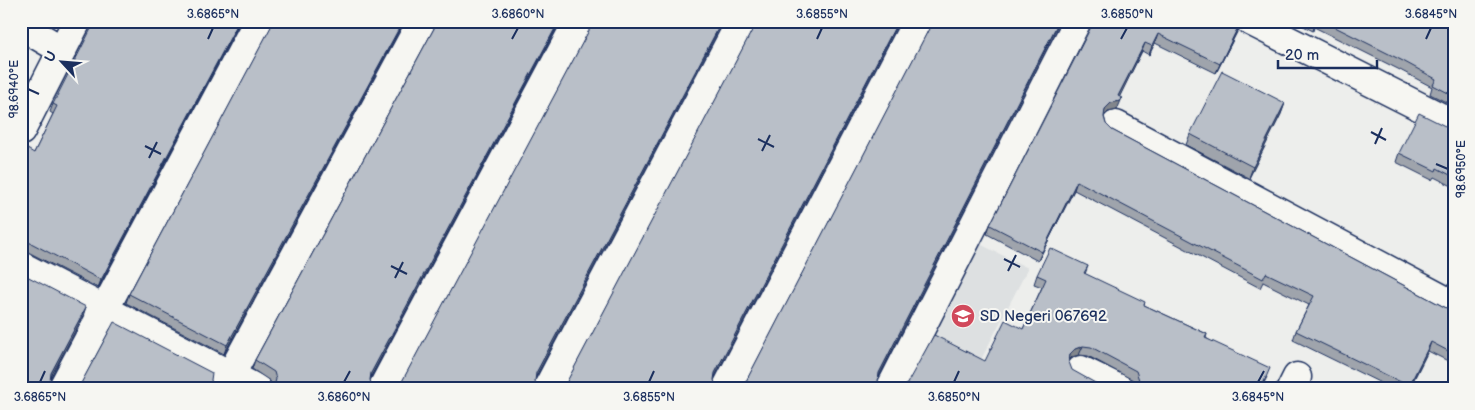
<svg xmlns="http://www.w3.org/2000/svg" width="1475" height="410" font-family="'Balsamiq Sans',sans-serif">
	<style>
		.built { fill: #dde0e1 }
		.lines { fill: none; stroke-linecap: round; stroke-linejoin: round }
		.street-casing { stroke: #1b2f5e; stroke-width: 31 }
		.street { stroke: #f6f6f2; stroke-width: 28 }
		.wall { fill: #9fa4ac; stroke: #1b2f5e }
		.shaded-wall { fill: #82868c; stroke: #1b2f5e }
		.building { fill: #b9bfc8; stroke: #1b2f5e }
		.ticks { fill: none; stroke: #1b2f5e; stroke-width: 2 }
		.labels { text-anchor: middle; stroke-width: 4; stroke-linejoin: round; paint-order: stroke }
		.poi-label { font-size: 15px; fill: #1b2f5e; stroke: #f6f6f2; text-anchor: start }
		.neatline { fill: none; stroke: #1b2f5e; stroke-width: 2 }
		.ticks-label { font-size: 12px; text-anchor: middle; fill: #1b2f5e }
	</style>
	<rect width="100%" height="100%" fill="#edeeec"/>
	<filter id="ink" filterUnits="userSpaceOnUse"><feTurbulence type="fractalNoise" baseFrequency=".02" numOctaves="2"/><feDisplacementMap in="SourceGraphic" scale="10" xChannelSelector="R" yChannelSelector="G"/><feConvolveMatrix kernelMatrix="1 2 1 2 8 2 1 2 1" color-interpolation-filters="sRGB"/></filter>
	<g filter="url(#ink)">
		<!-- built -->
		<path class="built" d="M974,241L1028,268L966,389H810L857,301L912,331Z"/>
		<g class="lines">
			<!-- street casing -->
			<g class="street-casing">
				<g id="street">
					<path d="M1250,21L1454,124"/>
					<path d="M21,26L62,50"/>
					<path d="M1116,125L1454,305"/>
					<path d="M21,131L77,21"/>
					<path d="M21,266L257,389"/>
					<path d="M1081,370L1120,389"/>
					<path d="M62,389L258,21"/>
					<path d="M223,389L422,21"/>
					<path d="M382,389L578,21"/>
					<path d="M547,389L741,21"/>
					<path d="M726,389L917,21"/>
					<path d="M890,389L1078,21"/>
					<path d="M1291,389L1297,377"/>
				</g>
			</g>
			<!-- street -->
			<use href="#street" class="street"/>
		</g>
		<!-- wall -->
		<g class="wall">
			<path d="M240,21L98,288L28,252L21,251V152L34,153L53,114L50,112L53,104Z"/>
			<path d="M273,21H404L224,354L126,303L129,294L273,24Z"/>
			<path d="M438,21H560L370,378L272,389L270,381L252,369L255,360Z"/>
			<path d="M1093,21H1241L1238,30L1216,73L1155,43L1149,55L1142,51L1119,97L1118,107L1117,110L1108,112L1104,116L1106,124L1112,130L1450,310L1454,311V364L1428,351L1409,389H1393L1293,340L1296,331L1309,305L1263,282L1260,288L1074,190L1038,261L987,234L990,225Z"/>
			<path d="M1294,21H1454V106L1430,94L1432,87L1400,70L1314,27L1313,31Z"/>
			<path d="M1285,103L1281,114L1249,178L1186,145L1190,134Z"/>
			<path d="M1451,129L1454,130V187L1434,177L1432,180L1396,162L1399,153Z"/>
			<path d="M1088,266L1085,274L1144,305L1207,334L1206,338L1267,377L1261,389H1135L1133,380L1088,356L1079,355L1072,357L1069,361H985L1023,329L1042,287L1034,284L1037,275Z"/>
		</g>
		<!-- shaded-wall -->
		<g class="shaded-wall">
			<path d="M239,21H240L98,288L101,280Z"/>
			<path d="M403,21H404L224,354L227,345Z"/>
			<path d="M559,21H560L368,382L371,373Z"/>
			<path d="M722,21H723L533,382L536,373Z"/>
			<path d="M898,21H899L712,382L715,373Z"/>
			<path d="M1059,21H1060L876,382L879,373Z"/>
			<path d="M1241,22L1238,30L1216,73L1220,64Z"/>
			<path d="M1158,34L1155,43L1149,55L1152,46Z"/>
			<path d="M1145,43L1142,51L1117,102L1122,98L1117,110L1108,112L1102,118L1105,109L1118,96Z"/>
			<path d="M1285,103L1281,114L1249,178L1253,167Z"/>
			<path d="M1077,181L1074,190L1038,261L1042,252Z"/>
			<path d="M86,307L83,316L48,382L51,373Z"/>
			<path d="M1431,342L1428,351L1409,389H1408Z"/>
			<path d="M1083,346L1079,355L1072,357L1067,363L1070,354L1075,349Z"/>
		</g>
		<!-- building -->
		<g class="building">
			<path d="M95,21H239L101,280L31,243L23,242H21V152L24,147L34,153L57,106L53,104Z"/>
			<path d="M274,21H403L227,345L129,294Z"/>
			<path d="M438,21H559L371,373L370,380L373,389H273L274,387L276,379L274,372L255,360Z"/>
			<path d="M594,21H722L536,373L535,381L538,389H398Z"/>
			<path d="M757,21H898L715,373L714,380L717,389H563Z"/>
			<path d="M933,21H1059L879,373L878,381L880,389H742Z"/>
			<path d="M1094,21H1241L1220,64L1158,34L1152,46L1145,43L1118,96L1122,98L1120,101L1111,103L1105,109L1104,117L1106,124L1112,130L1450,310L1454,311V354L1431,342L1409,386L1296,331L1314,296L1266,273L1263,279L1077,181L1042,252L990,225Z"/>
			<path d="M1323,21H1454V96L1433,85L1436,79L1403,61Z"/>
			<path d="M1222,71L1285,103L1253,167L1190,134Z"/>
			<path d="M1419,113L1451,129L1454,130V177L1437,168L1436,171L1399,153Z"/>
			<path d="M1050,248L1088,266L1084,273L1145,302L1144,305L1207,334L1205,338L1270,368L1261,389H1136L1137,387L1139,380L1136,371L1091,347L1083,346L1075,349L1070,354L1069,362L1072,370L1106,389H904L934,335L985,361L1005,320L1023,329L1046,279L1037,275Z"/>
			<path d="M21,273L86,307L51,373L50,381L53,389H21Z"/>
			<path d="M114,322L212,373L211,380L214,389H78Z"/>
		</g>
	</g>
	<!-- ticks -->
	<path class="ticks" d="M208,39L213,28M512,39L518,28M817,39L822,28M1121,39L1127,28M1426,39L1431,28M28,89L39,94M1371,132L1386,140M758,139L774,147M1375,144L1382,128M145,146L161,154M762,151L770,135M149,158L157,142M1436,164L1448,169M1004,259L1020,267M391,266L407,274M1008,271L1016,255M395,278L403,262M40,382L45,371M344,382L350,371M649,382L654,371M954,382L959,371M1258,382L1264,371"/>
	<!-- icons -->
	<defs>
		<g id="school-disc" transform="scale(1.25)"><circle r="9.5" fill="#d1495b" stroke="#f6f6f2"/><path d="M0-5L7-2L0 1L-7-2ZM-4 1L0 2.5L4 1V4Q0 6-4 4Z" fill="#fff"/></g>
	</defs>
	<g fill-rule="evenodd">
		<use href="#school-disc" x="963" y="316"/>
	</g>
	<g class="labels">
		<!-- poi labels -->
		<g class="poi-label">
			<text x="980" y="321">SD Negeri 067692</text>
		</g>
	</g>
	<!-- margin -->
	<rect width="1475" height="410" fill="none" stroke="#f6f6f2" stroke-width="55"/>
	<!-- north arrow -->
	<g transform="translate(62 62) rotate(296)" stroke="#f6f6f2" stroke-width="4" paint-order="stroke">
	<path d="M0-4L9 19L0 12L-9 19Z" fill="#1b2f5e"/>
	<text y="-8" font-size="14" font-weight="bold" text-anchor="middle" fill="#1b2f5e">U</text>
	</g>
	<!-- scale -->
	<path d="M1278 60v8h99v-8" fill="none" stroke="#1b2f5e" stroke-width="2.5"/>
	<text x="1285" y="60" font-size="15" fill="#1b2f5e" stroke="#f6f6f2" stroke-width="4" paint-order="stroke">20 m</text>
	<rect x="28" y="28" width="1420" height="354" class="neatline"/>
	<g class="ticks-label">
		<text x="213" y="18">3.6865°N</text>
		<text x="518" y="18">3.6860°N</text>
		<text x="822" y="18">3.6855°N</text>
		<text x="1127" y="18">3.6850°N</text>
		<text x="1431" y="18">3.6845°N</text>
		<text transform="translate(14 89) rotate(-90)" y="4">98.6940°E</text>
		<text transform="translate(1461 169) rotate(-90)" y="4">98.6950°E</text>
		<text x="40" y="401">3.6865°N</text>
		<text x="344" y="401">3.6860°N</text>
		<text x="649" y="401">3.6855°N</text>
		<text x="954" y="401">3.6850°N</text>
		<text x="1258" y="401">3.6845°N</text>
	</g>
</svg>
